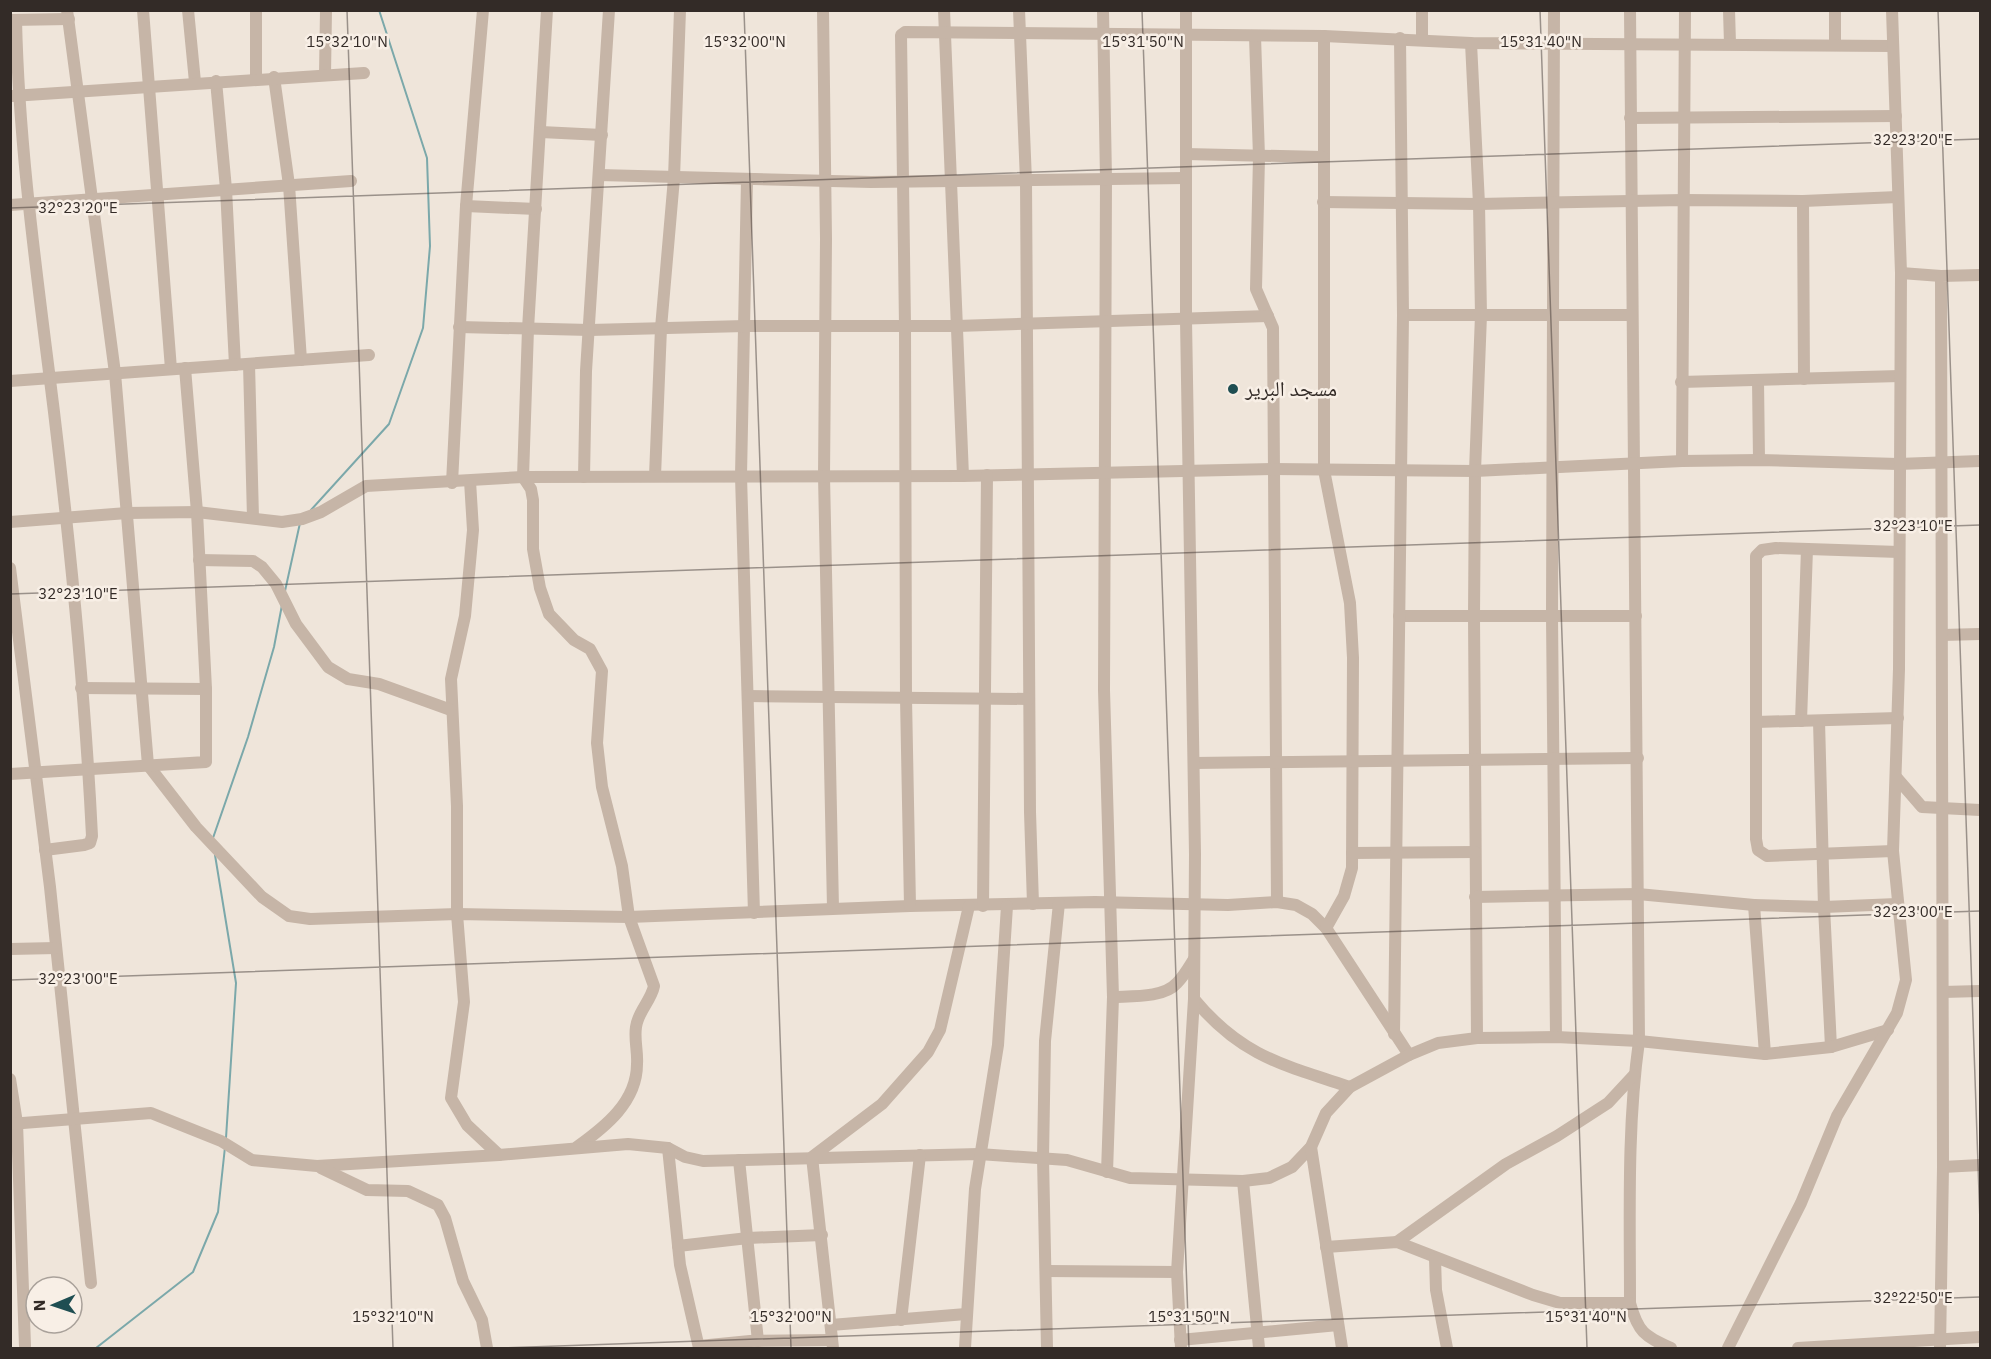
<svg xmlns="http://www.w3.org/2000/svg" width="1991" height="1359" font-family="'IBM Plex Sans','Noto Naskh Arabic',sans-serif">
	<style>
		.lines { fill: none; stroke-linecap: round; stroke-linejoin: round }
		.stream { stroke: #7ba8aa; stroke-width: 2 }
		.minor { stroke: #c6b5a7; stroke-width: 12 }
		.ticks { fill: none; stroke: #332b27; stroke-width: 1.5; stroke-opacity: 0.45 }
		.poi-dot { fill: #1f4e52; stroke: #f8efe6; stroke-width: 2 }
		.labels { text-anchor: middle; stroke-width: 5; stroke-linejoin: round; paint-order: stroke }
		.poi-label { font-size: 21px; fill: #332b27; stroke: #f8efe6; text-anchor: start }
		.ticks-label { font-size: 15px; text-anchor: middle; fill: #332b27; stroke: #f8efe6; stroke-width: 5; stroke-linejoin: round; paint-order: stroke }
	</style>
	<rect width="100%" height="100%" fill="#efe5da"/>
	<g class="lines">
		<!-- stream -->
		<g class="stream">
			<path d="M311,510L389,424L423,328L430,246L427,158L379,10"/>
			<path d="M285,591L300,523"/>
			<path d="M213,838L248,737L274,647L282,605"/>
			<path d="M215,855L236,983L226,1138"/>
			<path d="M96,1348L193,1272L218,1212L225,1147"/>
		</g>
		<!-- minor -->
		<g class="minor">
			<path d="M67,10L115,373L148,765L196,827L262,897L289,916L310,919L457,914L629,917L910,906L1095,902L1228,905L1277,902L1296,905L1312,914L1326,928L1409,1055"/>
			<path d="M143,10L171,369"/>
			<path d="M188,10L195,82"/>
			<path d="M256,10V78"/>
			<path d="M547,10L528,329L523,477L531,489L533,500V549L540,588L549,614L574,640L590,649L602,671L597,743L602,787L622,866L629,917L654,986C651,1001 638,1011 636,1027C634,1040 638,1052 637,1064C637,1102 605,1127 577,1147"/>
			<path d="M823,10L826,239L824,476L833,908"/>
			<path d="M944,10L963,476"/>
			<path d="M1019,10L1026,181L1030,812L1033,904"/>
			<path d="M1103,10L1106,179L1104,690L1113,997L1107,1172"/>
			<path d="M1422,10V39"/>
			<path d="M1554,10L1552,616L1556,1037"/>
			<path d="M1630,10L1639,1041C1627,1127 1630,1215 1630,1303C1638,1332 1644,1336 1671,1348"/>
			<path d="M1729,10L1730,44"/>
			<path d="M10,20L69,19"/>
			<path d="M16,20C19,152 38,282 54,412C71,553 85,694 92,836L90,843L84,845L45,850"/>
			<path d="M1255,36L1259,157L1256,289L1273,328L1277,902"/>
			<path d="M1324,36V470L1350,603L1353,658L1352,868L1344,896L1326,928"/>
			<path d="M1471,43L1479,204L1481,315L1475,471L1474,617L1477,1038"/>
			<path d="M1835,45V10"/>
			<path d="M325,75L326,10"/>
			<path d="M274,77L289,185L301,360"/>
			<path d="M216,81L226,189L235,365"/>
			<path d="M12,96L364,73"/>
			<path d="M1630,118L1896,116"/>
			<path d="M541,132L602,135"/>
			<path d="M1186,154L1323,157"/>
			<path d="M599,175L871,182L1186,178"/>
			<path d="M747,180L741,476L754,913"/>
			<path d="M1803,201L1804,379"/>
			<path d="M1323,202L1479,204L1683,200L1803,201L1898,197"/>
			<path d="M10,205L351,181"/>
			<path d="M466,206L536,209"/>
			<path d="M1901,273L1941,276"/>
			<path d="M1403,315H1632"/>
			<path d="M459,327L590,330L745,326H957L1268,316"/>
			<path d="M249,364L253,518"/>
			<path d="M1758,380L1759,460"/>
			<path d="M10,381L369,355"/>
			<path d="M1681,382L1900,376"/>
			<path d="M1682,461L1685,10"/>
			<path d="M655,476L661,328L674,178L680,10"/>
			<path d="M584,477L586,371L609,10"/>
			<path d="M470,481L473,530L465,616L451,679L457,806V914L464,1002L451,1098L467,1125L499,1155"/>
			<path d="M452,483L466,206L483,10"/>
			<path d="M10,522L127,513L197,512L282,522L302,519L321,512L366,486L523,477L963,476L1273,469L1475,471L1682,461L1759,460L1898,464L1980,461"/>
			<path d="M199,560L253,561L262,567L276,584L296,624L328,667L348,679L379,684L451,710"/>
			<path d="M10,568L50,887L91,1283"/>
			<path d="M1399,616H1636"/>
			<path d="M1942,635L1980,634"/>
			<path d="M81,688L206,689"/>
			<path d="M748,696L1029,699"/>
			<path d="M1801,721L1807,549"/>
			<path d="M1819,721L1824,907L1831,1047"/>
			<path d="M1756,722L1898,718"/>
			<path d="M1194,763L1638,758"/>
			<path d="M10,774L206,762V689L197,512L185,368"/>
			<path d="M1896,777L1922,807L1980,810"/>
			<path d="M1893,851L1767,856L1758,850L1756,839V556L1762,550L1776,548L1899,552"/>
			<path d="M1352,853L1475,852"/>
			<path d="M1475,897L1638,894L1754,905"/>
			<path d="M910,906L906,698L905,326L901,35L905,32L1324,36L1471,43L1893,46"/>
			<path d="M983,906L987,475"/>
			<path d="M10,949L56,948"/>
			<path d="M1943,992L1980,991"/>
			<path d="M1113,997C1132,996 1164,998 1177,983C1184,976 1189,967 1194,959"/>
			<path d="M1194,999C1241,1056 1283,1065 1350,1087"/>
			<path d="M1394,1034L1403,315L1400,38"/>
			<path d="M1765,1054L1754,905L1824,907L1897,904"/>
			<path d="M10,1079L17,1123L25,1346"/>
			<path d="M10,1124L151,1113L221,1141L252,1160L317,1166L499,1155L628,1144L668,1148L685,1157L703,1161L979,1154L1067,1160L1130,1178L1243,1181L1269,1178L1292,1167L1311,1147L1326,1113L1350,1087L1409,1055L1438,1043L1477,1038L1556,1037L1639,1041L1765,1054L1831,1047L1888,1030"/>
			<path d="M1311,1147L1342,1348"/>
			<path d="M668,1148L680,1265L699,1348"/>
			<path d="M739,1160L758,1341"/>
			<path d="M1943,1167L1980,1165"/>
			<path d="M321,1168L367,1190L408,1191L438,1205L445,1218L463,1281L482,1320L487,1348"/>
			<path d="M1243,1181L1259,1348"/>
			<path d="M1397,1242L1506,1164L1557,1136L1608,1103L1634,1075"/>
			<path d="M678,1246L748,1238L822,1235"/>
			<path d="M1326,1247L1397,1242L1533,1295L1560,1303H1630"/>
			<path d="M1435,1258L1436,1290L1447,1348"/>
			<path d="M1047,1271L1177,1272"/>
			<path d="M901,1320L920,1155"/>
			<path d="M831,1325L966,1314"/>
			<path d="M1180,1340L1338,1325"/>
			<path d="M699,1346L750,1341L832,1340"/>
			<path d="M833,1348L812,1157L882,1104L928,1052L940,1030L969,906"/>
			<path d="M965,1348L975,1189L998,1045L1007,906"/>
			<path d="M1047,1348L1043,1158L1045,1041L1059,903"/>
			<path d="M1181,1348L1177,1272L1194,999L1195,854L1186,320V10"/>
			<path d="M1728,1348L1801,1203L1837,1116L1897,1013L1906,980L1893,851L1899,669L1901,273L1892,10"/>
			<path d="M1798,1348L1980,1337"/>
			<path d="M1940,1348L1943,1167L1941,276L1980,275"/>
		</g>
	</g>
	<!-- ticks -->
	<path class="ticks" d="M347,10L393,1348M744,10L791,1348M1142,10L1189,1348M1540,10L1587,1348M1938,10L1980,1222M10,208L1980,139M10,594L1980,525M10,980L1980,911M498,1348L1980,1297"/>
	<!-- markers -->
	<circle class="poi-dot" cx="1233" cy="389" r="6"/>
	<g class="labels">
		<!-- poi labels -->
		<g class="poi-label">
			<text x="1245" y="396">مسجد البرير</text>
		</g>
	</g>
	<g class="ticks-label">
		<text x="347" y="47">15°32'10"N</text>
		<text x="745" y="47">15°32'00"N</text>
		<text x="1143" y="47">15°31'50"N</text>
		<text x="1541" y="47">15°31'40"N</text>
		<text x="1913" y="145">32°23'20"E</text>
		<text x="78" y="213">32°23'20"E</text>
		<text x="1913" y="531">32°23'10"E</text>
		<text x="78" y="599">32°23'10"E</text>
		<text x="1913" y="917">32°23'00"E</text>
		<text x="78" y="984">32°23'00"E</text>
		<text x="1913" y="1303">32°22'50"E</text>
		<text x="393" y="1322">15°32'10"N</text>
		<text x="791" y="1322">15°32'00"N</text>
		<text x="1189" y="1322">15°31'50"N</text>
		<text x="1586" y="1322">15°31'40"N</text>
	</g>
	<!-- border -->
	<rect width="1991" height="1359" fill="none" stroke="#332b27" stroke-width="24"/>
	<!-- north arrow -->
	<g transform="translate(54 1305) rotate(268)"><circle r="28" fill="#f8efe6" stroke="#a9a19a" stroke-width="1.5"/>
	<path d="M0-4.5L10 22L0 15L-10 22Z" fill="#1f4e52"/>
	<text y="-9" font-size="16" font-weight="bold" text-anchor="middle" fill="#332b27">N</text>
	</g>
</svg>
